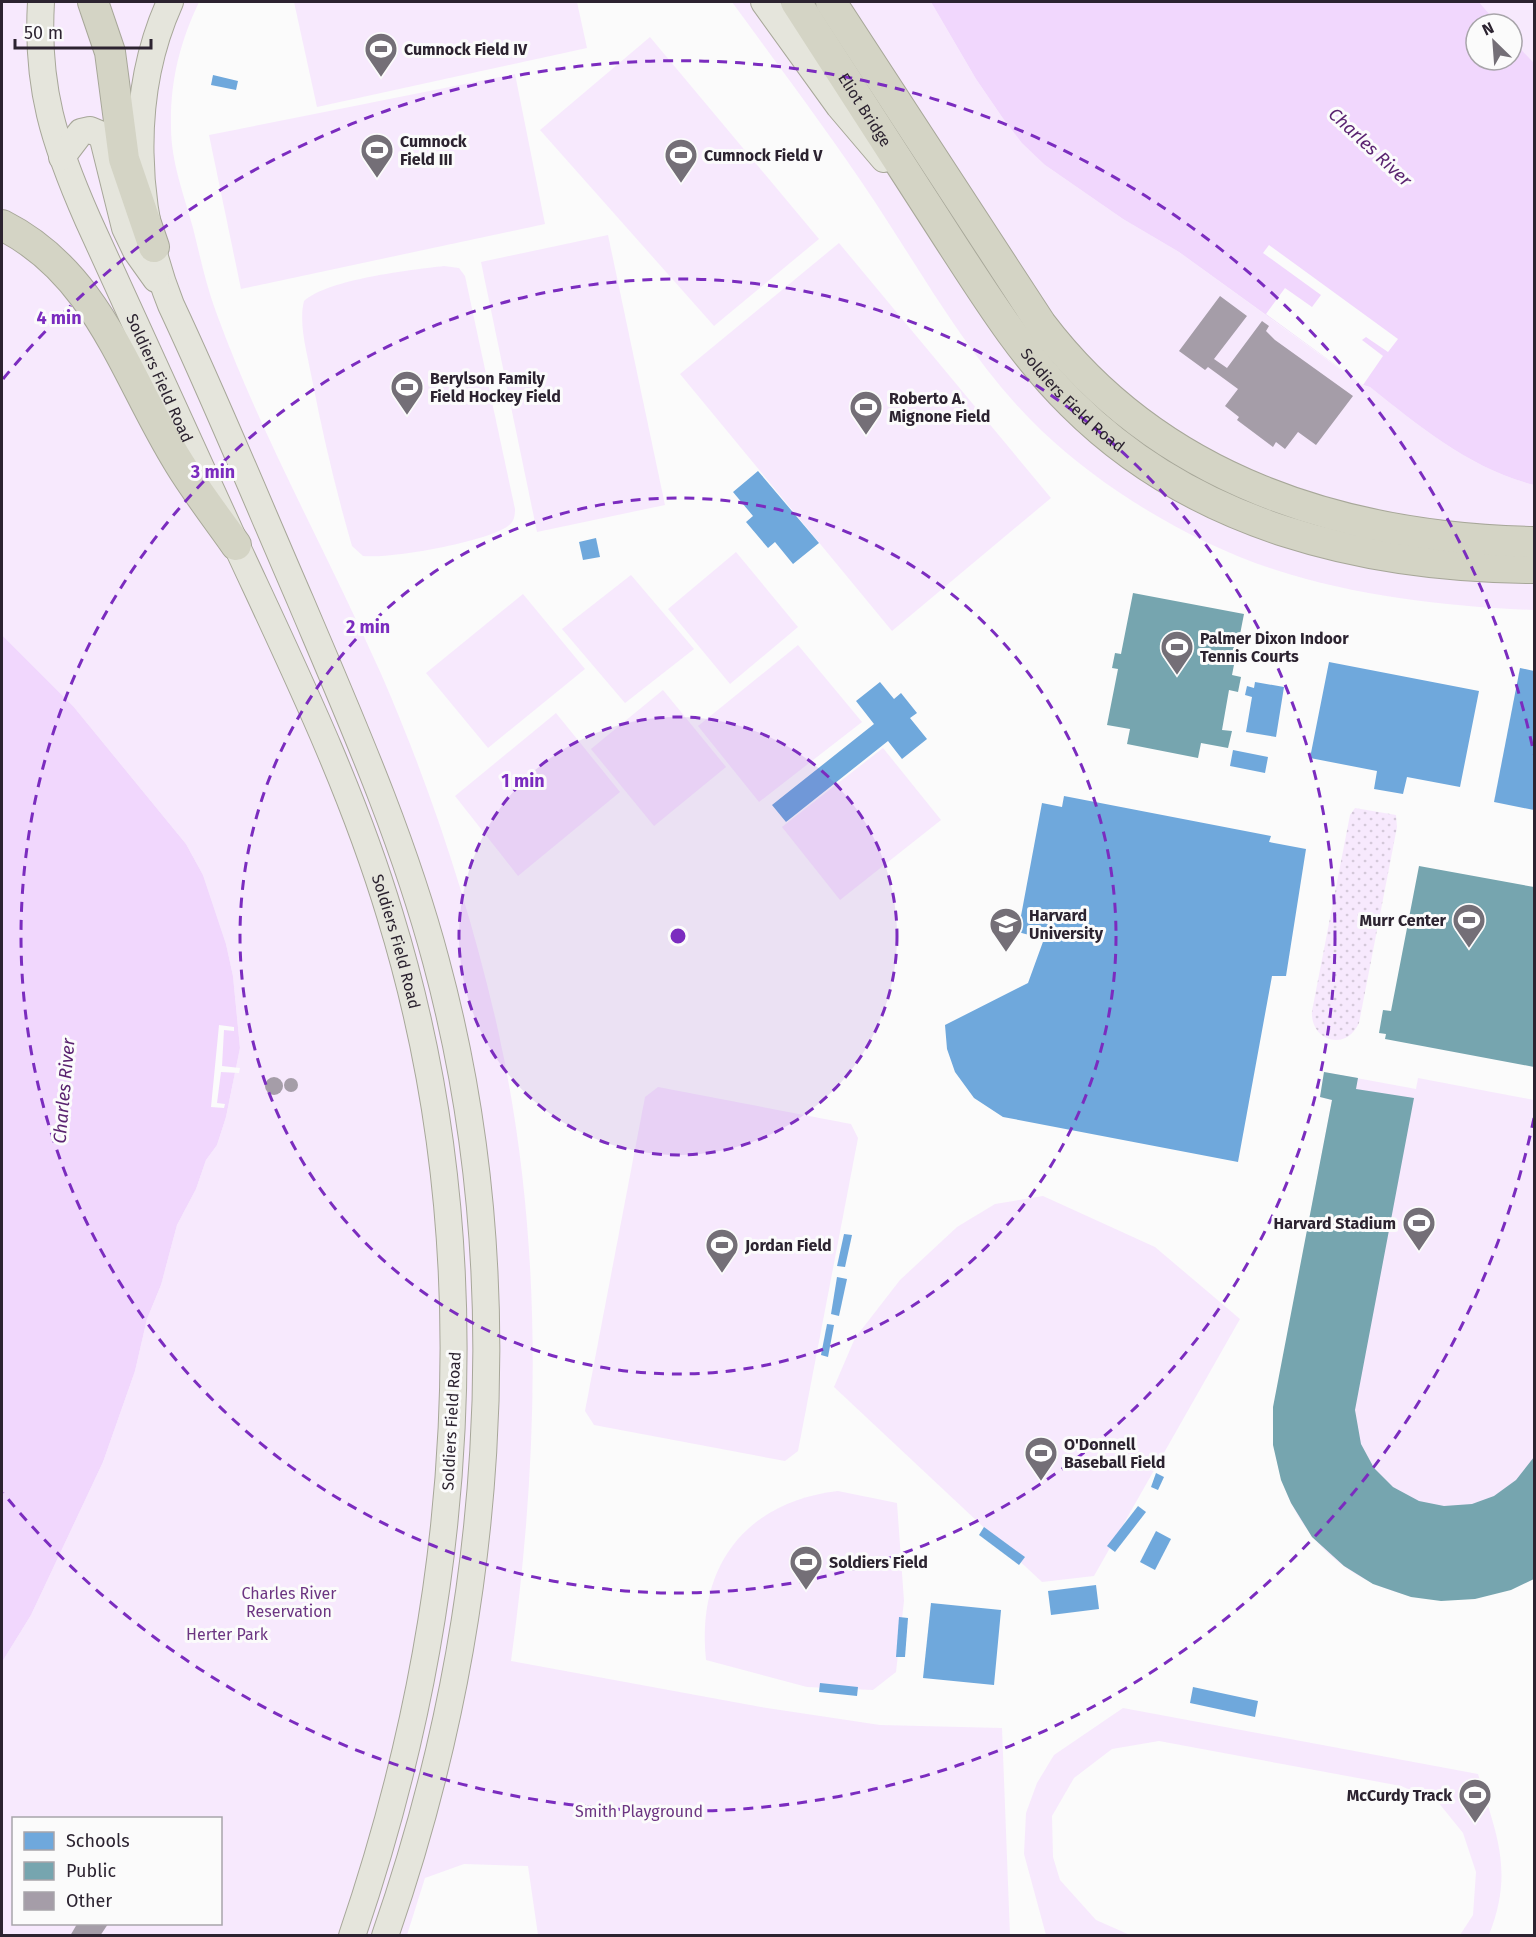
<svg xmlns="http://www.w3.org/2000/svg" width="1536" height="1937" font-family="'Fira Sans',sans-serif">
	<style>
		.grass { fill: url(#grass-dots) }
		.park { fill: #f7e9fd; fill-rule: evenodd }
		.water { fill: #f1d7fd }
		.pier { fill: #fbfbfb }
		.schools { fill: #6fa8dc }
		.public { fill: #76a5af }
		.building { fill: #a59da8 }
		.lines { fill: none; stroke-linecap: round; stroke-linejoin: round }
		.major-casing { stroke: #a7a799; stroke-width: 28 }
		.highway-casing { stroke: #a7a799; stroke-width: 32 }
		.major { stroke: #e5e5dc; stroke-width: 26 }
		.highway { stroke: #d4d4c5; stroke-width: 30 }
		.ring { fill: none; stroke: #7b2cbf; stroke-width: 3; stroke-dasharray: 10 8 }
		.labels { text-anchor: middle; stroke-width: 6; stroke-linejoin: round; paint-order: stroke }
		.poi-label { font-size: 16px; font-weight: bold; fill: #2c2330; stroke: #fbfbfb; text-anchor: start }
		.street-label { font-size: 16px; fill: #2c2330; stroke: #fbfbfb }
		.park-label { font-size: 16px; fill: #6c3582; stroke: #fbfbfb }
		.water-label { font-size: 18px; font-style: italic; fill: #5a2370; stroke: #fbfbfb }
		.centre { fill: #7b2cbf; stroke: #fbfbfb; stroke-width: 3 }
		.ring-label { font-size: 18px; text-anchor: middle; font-weight: bold; fill: #7b2cbf; stroke: #fbfbfb; stroke-width: 6; stroke-linejoin: round; paint-order: stroke }
	</style>
	<defs>
		<pattern id="grass-dots" width="8" height="8" patternUnits="userSpaceOnUse" patternTransform="scale(1.5)"><rect width="8" height="8" fill="#f7e9fd"/><path d="M2 2h.1M6 6h.1" fill="none" stroke="#d4c8d9" stroke-width="1.8" stroke-linecap="round"/></pattern>
	</defs>
	<rect width="100%" height="100%" fill="#fbfbfb"/>
	<!-- grass -->
	<path class="grass" d="M1355,808L1396,815L1397,827L1359,1023C1346,1052 1310,1041 1312,1011L1350,815Z"/>
	<!-- park -->
	<g class="park">
		<path d="M2,2H199C180,42 170,81 171,127C171,162 184,195 193,228C200,256 206,285 216,312C262,438 328,554 382,676C431,789 471,910 498,1030C544,1237 540,1452 511,1661L761,1707L880,1725L1002,1728L1010,1935H538L528,1866L464,1864L425,1878L407,1935H2V1662L31,1615L103,1462L135,1371L147,1319L161,1285L177,1225L196,1189L206,1160L217,1145L226,1117L240,1048L233,976L226,944L203,875L186,844L73,706L2,635ZM14,1818H220V1924H14Z"/>
		<path d="M294,2H577L587,48L317,107Z"/>
		<path d="M732,2H931L976,79L1002,117L1045,165L1123,219L1179,252L1362,385L1370,387C1420,427 1471,469 1534,485V610C1451,607 1355,596 1276,570C1194,544 1104,490 1042,431C973,365 927,281 875,202C830,134 780,68 732,2Z"/>
		<path d="M1479,2H1534V63L1512,40V24H1498Z"/>
		<path d="M650,37L819,239L714,326L540,130Z"/>
		<path d="M515,74L545,224L241,289L209,135Z"/>
		<path d="M608,235L665,505L537,532L481,262Z"/>
		<path d="M839,243L1051,498L892,631L680,374Z"/>
		<path d="M444,266L459,268L465,276L515,509C515,516 514,522 508,526C486,542 391,559 363,556L352,546C336,491 323,436 312,379C308,356 298,324 304,301C329,279 410,270 444,266Z"/>
		<path d="M736,552L798,627L730,684L668,609Z"/>
		<path d="M631,575L694,649L625,703L562,629Z"/>
		<path d="M523,594L585,669L488,748L426,673Z"/>
		<path d="M798,645L862,722L759,802L698,726Z"/>
		<path d="M663,690L726,767L654,826L591,749Z"/>
		<path d="M556,713L620,792L518,876L455,796Z"/>
		<path d="M883,748L941,820L840,900L782,827Z"/>
		<path d="M1324,1072L1416,1089L1418,1078L1534,1100V1579C1406,1641 1267,1556 1273,1411L1332,1100L1320,1097Z"/>
		<path d="M658,1087L851,1124L858,1138L798,1451L785,1461L594,1425L585,1411L645,1097Z"/>
		<path d="M1043,1196L1155,1247L1240,1319L1094,1576L1042,1582L834,1387L855,1338L900,1280L957,1227L995,1204Z"/>
		<path d="M838,1491L897,1503L904,1601L896,1672L873,1690L807,1687L706,1660C696,1567 745,1502 838,1491Z"/>
		<path d="M1123,1708L1478,1774C1497,1836 1514,1871 1489,1935H1460L1473,1915L1476,1872L1463,1833L1438,1802L1401,1786L1159,1741L1112,1749L1074,1778L1052,1816L1053,1857L1060,1880L1096,1920L1130,1935H1046L1024,1854L1026,1813L1037,1783L1054,1755Z"/>
	</g>
	<!-- water -->
	<g class="water">
		<path d="M931,2H1479L1498,24H1476V60H1512V40L1534,63V485C1471,469 1420,427 1370,387L1363,385L1179,252L1123,219L1045,165L1022,143L1002,117L976,79Z"/>
		<path d="M2,635L73,706L186,844L203,875L226,944L233,976L240,1048L226,1117L217,1145L206,1160L196,1189L177,1225L161,1285L147,1319L135,1371L103,1462L31,1615L2,1662Z"/>
	</g>
	<!-- pier -->
	<g class="pier">
		<path d="M1269,245L1398,339L1388,352L1366,337L1362,340L1383,356L1363,385L1266,314L1285,288L1312,307L1321,295L1263,253Z"/>
		<path d="M219,1025L234,1027V1031L224,1030L222,1066L240,1068L239,1073L221,1072L217,1103L225,1104L224,1108L211,1107Z"/>
	</g>
	<!-- schools -->
	<g class="schools">
		<path d="M213,75L238,81L236,90L211,85Z"/>
		<path d="M758,471L819,543L793,564L775,542L768,548L746,522L753,516L733,492Z"/>
		<path d="M596,538L600,557L583,560L579,542Z"/>
		<path d="M1329,662L1479,691L1460,787L1407,777L1403,794L1374,789L1377,771L1310,758Z"/>
		<path d="M1520,668L1534,671V810L1494,802Z"/>
		<path d="M880,682L894,699L901,693L917,713L910,718L927,739L902,759L888,741L786,822L772,805L874,724L856,701Z"/>
		<path d="M1255,682L1284,687L1276,737L1246,732L1252,697L1245,695L1247,686L1254,688Z"/>
		<path d="M1233,750L1268,757L1265,773L1230,766Z"/>
		<path d="M1064,796L1271,836L1269,842L1306,849L1286,976H1272L1238,1162L1003,1117L974,1098L955,1072L947,1049L945,1025L1028,983L1044,939L1018,932L1042,803L1062,807Z"/>
		<path d="M844,1234L852,1235L845,1267L837,1266Z"/>
		<path d="M837,1277L847,1279L839,1316L831,1314Z"/>
		<path d="M827,1324L834,1325L828,1357L821,1355Z"/>
		<path d="M1156,1473L1164,1477L1158,1490L1151,1487Z"/>
		<path d="M1138,1506L1146,1512L1115,1552L1107,1546Z"/>
		<path d="M984,1527L1025,1557L1019,1565L979,1535Z"/>
		<path d="M1156,1531L1171,1539L1155,1570L1140,1562Z"/>
		<path d="M1096,1585L1099,1609L1051,1615L1048,1591Z"/>
		<path d="M931,1603L1001,1610L994,1685L923,1678Z"/>
		<path d="M899,1617L908,1618L905,1657H896Z"/>
		<path d="M820,1683L858,1687L857,1696L819,1692Z"/>
		<path d="M1193,1687L1258,1701L1255,1717L1190,1703Z"/>
	</g>
	<!-- public -->
	<g class="public">
		<path d="M1133,593L1244,614L1232,675L1241,677L1238,692L1229,690L1222,730L1232,731L1228,748L1201,743L1198,758L1127,744L1130,729L1107,725L1118,669L1112,668L1115,653L1121,654Z"/>
		<path d="M1419,866L1534,887V1067L1385,1039L1386,1034L1379,1033L1383,1010L1391,1011Z"/>
		<path d="M1324,1072L1358,1078L1356,1089L1414,1098L1355,1410L1361,1444L1374,1468L1393,1487L1419,1501L1444,1506L1472,1504L1494,1496L1516,1480L1534,1457V1579L1511,1590L1475,1599L1441,1601L1411,1597L1373,1584L1344,1566L1312,1537L1291,1503L1281,1480L1273,1445V1407L1332,1100L1320,1097Z"/>
	</g>
	<!-- building -->
	<g class="building">
		<path d="M1220,296L1247,316L1214,359L1227,368L1262,321L1269,326L1266,331L1275,340L1353,396L1316,445L1298,432L1285,449L1276,442L1273,447L1237,420L1239,417L1225,406L1238,389L1208,367L1205,370L1179,351Z"/>
		<circle cx="274" cy="1086" r="9"/>
		<circle cx="291" cy="1085" r="7"/>
		<path d="M77,1924H108L100,1936H70Z"/>
	</g>
	<g class="lines">
		<!-- major casing -->
		<g class="major-casing">
			<g id="major">
				<path id="s1" d="M41,2C36,87 54,143 88,220C137,327 185,434 234,540C291,663 351,785 390,915C493,1250 464,1608 352,1936"/>
				<path d="M170,2C128,95 133,210 171,305C217,403 258,503 301,602C351,720 403,837 436,961C522,1279 493,1626 385,1936"/>
				<path d="M764,2L839,106L884,159"/>
				<path d="M62,157L81,132L90,130L102,135L125,228L136,251L156,279"/>
			</g>
		</g>
		<!-- highway casing -->
		<g class="highway-casing">
			<g id="highway">
				<path d="M93,2L110,52L124,159L154,247"/>
				<path id="s2" d="M796,2C847,81 898,161 950,241C987,298 1023,356 1072,404C1195,527 1366,567 1534,568"/>
				<path d="M831,2L1041,324C1160,481 1344,538 1534,542"/>
				<path d="M2,225C99,274 125,376 179,463C196,491 217,518 236,545"/>
			</g>
		</g>
		<!-- major -->
		<use href="#major" class="major"/>
		<!-- highway -->
		<use href="#highway" class="highway"/>
	</g>
	<!-- distance rings -->
	<circle cx="678" cy="936" r="219" fill="#7b2cbf" fill-opacity=".12"/>
	<g class="ring">
		<circle cx="678" cy="936" r="219"/>
		<circle cx="678" cy="936" r="438"/>
		<circle cx="678" cy="936" r="657"/>
		<path d="M1534 1118A875 875 0 0 1 3 1493M3 379A875 875 0 0 1 1534 754"/>
	</g>
	<!-- icons -->
	<defs>
		<g id="stadium-pin" transform="scale(1.725)"><path d="M0 17L-7.5 6A9.5 9.5 0 1 1 7.5 6Z" fill="#746f77" stroke="#fbfbfb"/><path d="M0-5a6.5 5 0 1 0 0 10a6.5 5 0 1 0 0-10ZM-3.5-1.8h7v3.6h-7Z" fill="#fff"/></g>
		<g id="university-pin" transform="scale(1.725)"><path d="M0 17L-7.5 6A9.5 9.5 0 1 1 7.5 6Z" fill="#746f77" stroke="#fbfbfb"/><path d="M0-5L7-2L0 1L-7-2ZM-4 1L0 2.5L4 1V4Q0 6-4 4Z" fill="#fff"/></g>
	</defs>
	<g fill-rule="evenodd">
		<use href="#stadium-pin" x="381" y="49"/>
		<use href="#stadium-pin" x="377" y="150"/>
		<use href="#stadium-pin" x="681" y="155"/>
		<use href="#stadium-pin" x="407" y="387"/>
		<use href="#stadium-pin" x="866" y="407"/>
		<use href="#stadium-pin" x="1177" y="647"/>
		<use href="#stadium-pin" x="1469" y="920"/>
		<use href="#university-pin" x="1006" y="924"/>
		<use href="#stadium-pin" x="1419" y="1223"/>
		<use href="#stadium-pin" x="722" y="1245"/>
		<use href="#stadium-pin" x="1041" y="1453"/>
		<use href="#stadium-pin" x="806" y="1562"/>
		<use href="#stadium-pin" x="1475" y="1795"/>
	</g>
	<g class="labels">
		<!-- poi labels -->
		<g class="poi-label">
			<text x="404" y="55">Cumnock Field IV</text>
			<text x="400" y="147">Cumnock<tspan x="400" dy="18">Field III</tspan></text>
			<text x="704" y="161">Cumnock Field V</text>
			<text x="430" y="384">Berylson Family<tspan x="430" dy="18">Field Hockey Field</tspan></text>
			<text x="889" y="404">Roberto A.<tspan x="889" dy="18">Mignone Field</tspan></text>
			<text x="1200" y="644">Palmer Dixon Indoor<tspan x="1200" dy="18">Tennis Courts</tspan></text>
			<text x="1029" y="921">Harvard<tspan x="1029" dy="18">University</tspan></text>
			<text x="1446" y="926" text-anchor="end">Murr Center</text>
			<text x="1396" y="1229" text-anchor="end">Harvard Stadium</text>
			<text x="745" y="1251">Jordan Field</text>
			<text x="1064" y="1450">O'Donnell<tspan x="1064" dy="18">Baseball Field</tspan></text>
			<text x="829" y="1568">Soldiers Field</text>
			<text x="1452" y="1801" text-anchor="end">McCurdy Track</text>
		</g>
		<!-- street labels -->
		<g class="street-label">
			<text dy="6" stroke="none"><textPath href="#s2" startOffset="128">Eliot Bridge</textPath></text>
			<text dy="6" stroke="none"><textPath href="#s1" startOffset="399">Soldiers Field Road</textPath></text>
			<text dy="6" stroke="none"><textPath href="#s2" startOffset="486">Soldiers Field Road</textPath></text>
			<text dy="6" stroke="none"><textPath href="#s1" startOffset="1011">Soldiers Field Road</textPath></text>
			<text transform="translate(451 1421) rotate(-87)" y="6">Soldiers Field Road</text>
		</g>
		<!-- park labels -->
		<g class="park-label">
			<text x="289" y="1599">Charles River<tspan x="289" dy="18">Reservation</tspan></text>
			<text x="227" y="1640">Herter Park</text>
			<text x="639" y="1817">Smith Playground</text>
		</g>
		<!-- water labels -->
		<g class="water-label">
			<text transform="translate(1370 147) rotate(43)" y="6">Charles River</text>
			<text transform="translate(64 1091) rotate(-85)" y="6">Charles River</text>
		</g>
	</g>
	<circle cx="678" cy="936" r="9" class="centre"/>
	<g class="ring-label">
		<text x="59" y="324">4 min</text>
		<text x="213" y="478">3 min</text>
		<text x="368" y="633">2 min</text>
		<text x="523" y="787">1 min</text>
	</g>
	<!-- border -->
	<rect width="1536" height="1937" fill="none" stroke="#2c2330" stroke-width="6"/>
	<!-- legend -->
	<rect x="12" y="1817" width="210" height="108" fill="#fbfbfb" stroke="#a8a5aa" stroke-width="1.5"/>
	<rect x="24" y="1832" width="30" height="18" fill="#6fa8dc" stroke="#a8a5aa" stroke-width="1.5"/>
	<text x="66" y="1847" font-size="18" fill="#2c2330">Schools</text>
	<rect x="24" y="1862" width="30" height="18" fill="#76a5af" stroke="#a8a5aa" stroke-width="1.5"/>
	<text x="66" y="1877" font-size="18" fill="#2c2330">Public</text>
	<rect x="24" y="1892" width="30" height="18" fill="#a59da8" stroke="#a8a5aa" stroke-width="1.5"/>
	<text x="66" y="1907" font-size="18" fill="#2c2330">Other</text>
	<!-- north arrow -->
	<g transform="translate(1494 42) rotate(335)"><circle r="28" fill="#fbfbfb" stroke="#a8a5aa" stroke-width="1.5"/>
	<path d="M0-4.5L10 22L0 15L-10 22Z" fill="#746f77"/>
	<text y="-9" font-size="16" font-weight="bold" text-anchor="middle" fill="#2c2330">N</text>
	</g>
	<!-- scale -->
	<path d="M15 39v9h136v-9" fill="none" stroke="#2c2330" stroke-width="3"/>
	<text x="24" y="39" font-size="18" fill="#2c2330" stroke="#fbfbfb" stroke-width="4.5" paint-order="stroke">50 m</text>
</svg>
